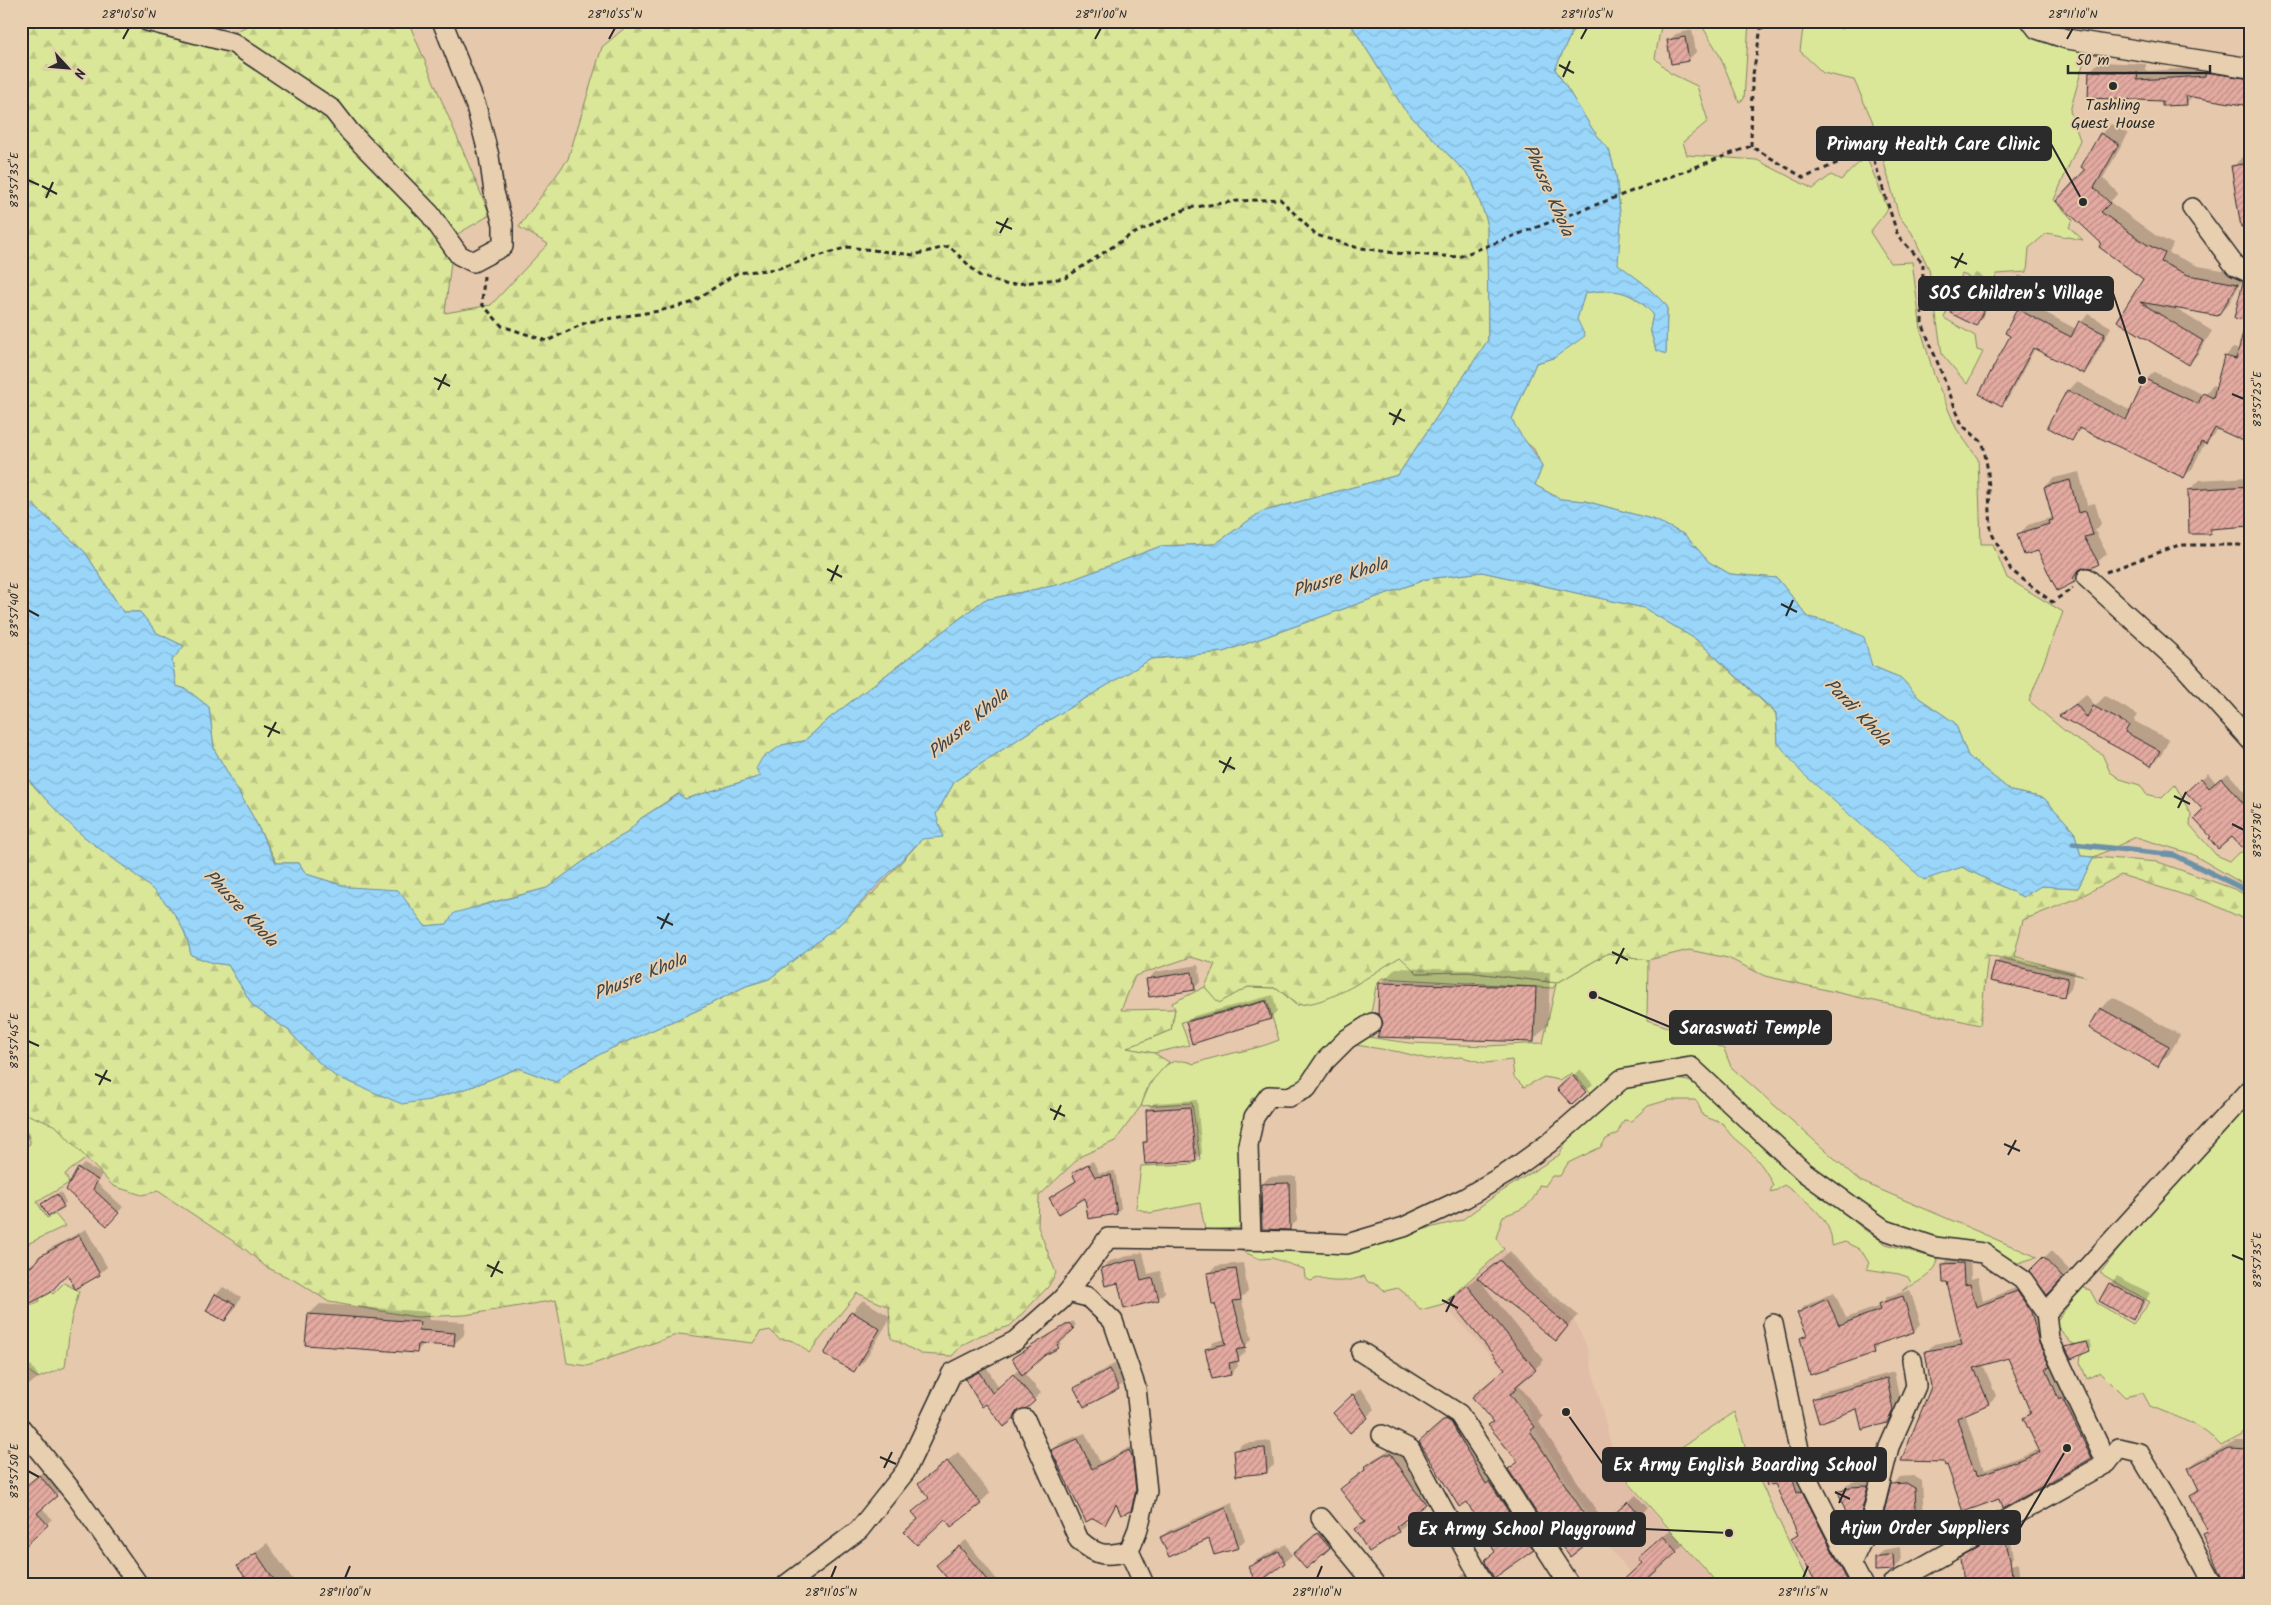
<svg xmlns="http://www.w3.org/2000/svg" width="2271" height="1605" font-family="Kalam,sans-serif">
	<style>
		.built { fill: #e1bca6 }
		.green { fill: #dae698; stroke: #828862 }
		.forest { fill: url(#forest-firs); stroke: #828862 }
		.water { fill: url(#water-waves); stroke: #6d92a7 }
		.shadow { fill: #0003; fill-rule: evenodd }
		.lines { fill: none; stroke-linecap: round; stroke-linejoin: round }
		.stream { stroke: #6d92a7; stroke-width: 5.5 }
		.building { fill: url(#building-hatch); stroke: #2b2b2b; fill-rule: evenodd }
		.minor-casing { stroke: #2b2b2b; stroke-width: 22 }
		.path { stroke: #2b2b2b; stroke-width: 3; stroke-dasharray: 5 4; stroke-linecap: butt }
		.minor { stroke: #e7cfaf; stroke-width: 19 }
		.ticks { fill: none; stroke: #2b2b2b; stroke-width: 2 }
		.poi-dot { fill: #2b2b2b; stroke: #e7cfaf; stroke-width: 2 }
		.labels { text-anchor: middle; stroke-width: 4; stroke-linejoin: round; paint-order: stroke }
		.poi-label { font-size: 16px; fill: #2b2b2b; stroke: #e7cfaf }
		.water-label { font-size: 18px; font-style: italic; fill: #3c454a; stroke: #e7cfaf }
		.leader { fill: none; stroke: #2b2b2b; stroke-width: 2 }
		.callout-dot { fill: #2b2b2b; stroke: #e7cfaf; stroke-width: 2 }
		.callout { fill: #2b2b2b; stroke: #2b2b2b; stroke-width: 2 }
		.callout-label { font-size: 18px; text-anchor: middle; font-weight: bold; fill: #fff }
		.neatline { fill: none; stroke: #2b2b2b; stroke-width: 2 }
		.ticks-label { font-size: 12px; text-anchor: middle; fill: #2b2b2b }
	</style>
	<defs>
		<pattern id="forest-firs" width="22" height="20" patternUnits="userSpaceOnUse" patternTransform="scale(1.25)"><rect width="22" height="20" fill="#dae698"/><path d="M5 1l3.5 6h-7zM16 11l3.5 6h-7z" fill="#bbc583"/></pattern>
		<pattern id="water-waves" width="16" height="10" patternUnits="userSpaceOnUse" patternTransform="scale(1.25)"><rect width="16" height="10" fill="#99d6fa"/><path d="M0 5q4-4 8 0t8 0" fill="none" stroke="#84b8d6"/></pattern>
		<pattern id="building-hatch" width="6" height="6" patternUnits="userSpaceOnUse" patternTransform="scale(1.25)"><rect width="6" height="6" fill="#e4aaa1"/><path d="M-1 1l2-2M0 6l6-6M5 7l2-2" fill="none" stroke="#b98b83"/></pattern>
	</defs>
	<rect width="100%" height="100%" fill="#e6c8ac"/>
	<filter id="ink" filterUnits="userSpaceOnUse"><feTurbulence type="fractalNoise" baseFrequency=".02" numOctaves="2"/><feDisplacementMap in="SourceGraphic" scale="10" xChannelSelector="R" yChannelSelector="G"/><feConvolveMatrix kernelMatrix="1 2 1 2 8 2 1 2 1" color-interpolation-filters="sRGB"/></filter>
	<g filter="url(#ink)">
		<!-- built -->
		<path class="built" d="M1504,1249L1544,1295L1564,1309L1577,1325L1586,1345L1615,1461L1632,1490L1717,1584H1640L1613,1552L1537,1433L1524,1398L1498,1364L1443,1304Z"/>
		<!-- green -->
		<g class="green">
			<path d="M1577,21H1662L1655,58L1670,73L1697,86L1708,121L1683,142L1687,155L1757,160L1813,189L1831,175L1841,180L1866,156L1888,209L1870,232L1890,263L1912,262L1921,330L1934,375L1956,428L1978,459L1981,544H1993L2007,578L2063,612L2029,701L2072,737L2102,754L2110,772L2120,779L2140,785L2146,794L2162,798L2175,785L2191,814L2190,825L2216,855L2230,861L2237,854L2250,848V888L2192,854L2136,837L2094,857L2081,856L2074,831L2044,798L2011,791L1968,756L1955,723L1919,698L1901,678L1872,666L1837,624L1808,617L1777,578L1730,574L1709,562L1685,535L1655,520L1585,501L1560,499L1535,485L1542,467L1534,449L1520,437L1512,419L1536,363L1554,358L1577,319L1585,293C1617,288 1630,290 1653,314L1650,329L1656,350L1666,353L1667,306L1643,283L1617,264L1621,222L1616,175L1609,150L1593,130L1555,69Z"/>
			<path d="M1699,21H1749L1744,99L1739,102L1719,54Z"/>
			<path d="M1804,21H1822L1842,29L1847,21H2025L2076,46L2086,54L2070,111L2080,140L2054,200L2073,220L2069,227L2083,240L2047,233L2029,248L2027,272L1997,274L1992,286L1962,274L1944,318L1975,336L1977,350L1983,352L1967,384L1942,354L1929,269L1912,233L1899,216L1872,120L1854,80L1823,73L1800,51Z"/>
			<path d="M1608,953L1648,960L1647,1020L1695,1036L1724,1049L1731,1067L1860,1181L2037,1257L2018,1263L1999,1256L1912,1235L1853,1204L1701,1067L1687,1057C1650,1064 1625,1075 1594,1096L1572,1073L1559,1080L1544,1077L1524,1087L1514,1077L1512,1060L1485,1063L1462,1057L1428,1059L1400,1052L1356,1045L1348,1046L1368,1037L1409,1043L1488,1046L1543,1043L1556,984L1553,988L1382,978L1376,986L1370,1019L1328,1053L1317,1056L1302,1085L1287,1093L1266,1091L1251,1099L1245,1153L1244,1216L1239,1228L1205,1230L1200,1203L1150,1213L1136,1208L1141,1166L1192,1164L1200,1159L1192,1103L1141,1106C1150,1081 1164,1051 1194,1064C1222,1053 1251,1052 1279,1040L1267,1000L1181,1022L1189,1045L1154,1053L1126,1048L1171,1030L1175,1009L1172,1003L1205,987L1219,1002L1248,987L1277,988L1296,1005L1351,987L1400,956L1417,973L1468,972L1557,983Z"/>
			<path d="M1661,1076L1688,1081L1714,1093L1862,1228L1886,1244L1938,1259C1936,1275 1915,1283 1902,1291L1911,1283L1908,1277L1899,1274L1866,1269L1869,1263L1861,1250L1845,1242L1832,1246C1833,1219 1805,1199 1784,1185L1777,1190L1770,1192L1773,1185C1767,1172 1760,1162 1750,1152C1740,1142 1730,1138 1724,1124L1703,1116L1697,1101L1694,1100H1668L1648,1106L1631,1121L1624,1120L1617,1134L1606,1139L1601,1147L1568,1163L1560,1176H1552L1545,1186L1539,1185C1533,1206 1523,1209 1503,1216L1496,1238L1504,1249L1443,1304L1421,1310C1413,1302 1407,1294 1398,1288L1385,1291L1377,1284L1368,1282L1364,1276C1349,1282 1333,1283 1318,1278L1311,1281L1305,1278L1304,1269L1272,1258L1260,1259L1231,1246L1280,1247L1315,1252L1343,1249L1462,1220L1493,1197L1559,1155L1571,1133L1616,1091Z"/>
			<path d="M2250,1101V1424L2242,1435L2221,1446C2204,1425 2174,1416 2150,1406L2143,1393L2125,1397L2100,1372L2087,1379L2080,1362L2082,1348L2070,1342L2055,1323L2082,1287L2090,1290L2097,1303L2133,1324L2150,1302L2100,1273L2157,1200Z"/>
			<path d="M26,1113L56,1125L87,1158L65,1174L69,1183L37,1202L47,1218L55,1214L65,1226L21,1247V1149L30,1144V1139L21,1128V1120Z"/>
			<path d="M21,1264L53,1294L64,1283L79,1291L71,1320L65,1367L38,1378L25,1368L21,1370V1310L40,1301Z"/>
			<path d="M1735,1412L1748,1456L1809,1584H1718L1628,1482Z"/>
		</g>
		<!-- forest -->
		<g class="forest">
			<path d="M21,21H111L215,41L258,21H408L490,215L454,236L445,313L491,305L548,244L519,227L568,159L602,47L633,21H1349L1404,109L1471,178L1487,221L1488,340L1398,475L1261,512L1215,544L1161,546L1061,584L984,600L831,717L804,741L782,745L761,776L685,799L678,794L640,819L627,833L607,844L547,888L482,905L448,924L425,926L398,891L348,887L306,874L299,863H277L253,817L214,749L209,707L186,689L176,686L172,660L184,646L157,633L140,612H123L85,552L32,504L21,502Z"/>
			<path d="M1482,572L1644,608L1697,640L1776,714L1778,743L1924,879L1962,867L2023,897L2040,886L2078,888L2094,857L2158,862L2234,889L2250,897V922L2210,903L2121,875L2078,898L2023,920L2014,956L2086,977L1988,955L1980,1025L1765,976L1728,958L1689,950L1648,960L1608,953L1557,983L1468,972L1417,973L1400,957C1368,976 1335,1003 1297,1005L1277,988L1248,987L1219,1003L1205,987L1215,964L1191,957L1135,976L1121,1010L1175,1009L1171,1030L1127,1048L1154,1053L1169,1062L1149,1084L1141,1106L1115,1141L1081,1156L1039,1196L1038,1227L1056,1273L1048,1287L1010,1326L981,1335L962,1345L952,1356L921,1354L891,1338L889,1307L857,1293L809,1353C799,1343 793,1339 779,1339L770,1330L760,1332L753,1343L679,1334L587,1366L567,1363L556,1300L465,1315L416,1317L329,1302L300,1283L266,1267L245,1249L158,1191L142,1195L113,1186L56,1126L21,1112V771C37,790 55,810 73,827C115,866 181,892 191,955L213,963L228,965L253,1006L288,1030L314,1058L335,1076L429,1100L474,1086L518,1068L556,1082L570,1070L612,1048L698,1010L746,986L769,979L839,925L879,887L922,839L955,781L1029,732L1151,659L1223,652L1427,579Z"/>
		</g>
		<!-- water -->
		<path class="water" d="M1349,21H1577L1555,69L1593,130L1609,150L1616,175L1621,222L1618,264L1643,283L1667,306L1666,354L1656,350L1650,329L1653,314C1631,290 1616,288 1585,293L1577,319L1585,336L1554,358L1536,363L1512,419C1520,438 1534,448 1542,467L1535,485L1560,499L1585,501L1655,520L1685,535L1709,562L1730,574L1777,578L1808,617L1837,624L1864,637L1872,666L1901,678L1919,698L1955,723L1968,756L2011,791L2044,798L2074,831L2081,856L2094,857L2078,888L2041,886L2023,897L1962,867L1924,880L1801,772L1778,743L1776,713L1697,640L1644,608L1482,572L1427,579L1223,652L1151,659L1029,732L955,781L936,814L943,837L922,839L839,925L769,979L746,986L698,1010L612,1048L570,1070L556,1082L518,1068L474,1086L429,1100L402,1104L335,1076L314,1058L288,1030L253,1006L228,965L213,963L191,955C181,892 115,866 73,827C55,810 37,790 21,771V502L32,504L85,552L123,612H140L157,633L184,646L172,660L176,686L186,689L209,707L214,749L253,817L276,863H299L306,874L348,887L398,890L425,926L447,924L454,913L547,888L607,844L627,833L640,819L679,794L685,799L761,776L756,769L762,758L782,745L804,741L831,717L984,600L1061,584L1161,546L1215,544L1261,512L1398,475L1488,340L1487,221L1471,178L1404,109Z"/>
		<!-- shadow -->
		<g class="shadow">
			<path d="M1692,30L1696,52L1689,59L1672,62L1668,41L1676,34Z"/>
			<path d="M2099,62L2146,64V71L2212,67L2250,68V105L2194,96L2186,104L2163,100L2090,71Z"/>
			<path d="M2111,124L2128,134L2103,178L2118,193L2110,202L2155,235L2173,244L2169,253L2198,266L2246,274L2228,305L2218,314L2171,306L2212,331L2198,354L2188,363L2119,321L2144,278L2103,243L2087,170L2101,134Z"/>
			<path d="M2250,154V243L2245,244L2233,167L2244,155Z"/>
			<path d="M1976,273L1999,285L1983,317L1976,324L1968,280Z"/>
			<path d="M2019,275L2044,287L2033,306L2076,329L2088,314L2111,327L2091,365L2084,372L2035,348L2009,397L2002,404L2012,335L2006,332L2018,310L2025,303L2008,295Z"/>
			<path d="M2250,323V443L2218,428L2214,435L2205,442L2192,469L2184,477L2082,428L2072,439L2049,427L2068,390L2077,382L2131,411L2146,380L2154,372L2204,395L2213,385L2217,388L2225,357L2233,348L2240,350L2246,327Z"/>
			<path d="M2079,472L2087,505L2095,503L2101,524L2095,531L2107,554L2091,567L2084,566L2081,569L2083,572L2074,581L2019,534L2028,525L2053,517L2045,487L2054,478Z"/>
			<path d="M2250,477V525L2215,527L2210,533L2189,490L2200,480Z"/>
			<path d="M2086,694L2095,706L2105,696L2138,715L2134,721L2169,740L2161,755L2151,765L2061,716Z"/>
			<path d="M2208,773L2216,783L2228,773L2250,798V823L2232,835L2212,836L2205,810L2188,792Z"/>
			<path d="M2003,956L2075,971L2071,989L2063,996L1996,963Z"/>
			<path d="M1198,965L1201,981L1194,989L1148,980L1155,972Z"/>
			<path d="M1396,968L1550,972L1548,1025L1533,1040L1381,983Z"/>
			<path d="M1273,995L1277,1011L1270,1018L1187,1023L1194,1016Z"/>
			<path d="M2113,997L2180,1035L2169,1054L2158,1065L2091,1028L2101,1009Z"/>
			<path d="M1580,1069L1593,1084L1572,1103L1566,1082Z"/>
			<path d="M1197,1100L1202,1153L1195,1160L1145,1142L1148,1139L1147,1110L1154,1103Z"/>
			<path d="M21,1121L31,1137L21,1145Z"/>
			<path d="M1093,1161L1099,1173L1115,1171L1121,1208L1116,1213L1086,1196L1051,1198L1077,1180L1073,1173L1078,1168Z"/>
			<path d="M84,1164L102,1174L97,1183L123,1207L107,1224L79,1169Z"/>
			<path d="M1296,1176L1297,1221L1289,1228L1262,1184L1269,1177Z"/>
			<path d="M61,1192L66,1202L63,1206L45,1201Z"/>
			<path d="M86,1229L107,1267L99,1274L67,1273L21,1307V1269L38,1261L49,1249Z"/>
			<path d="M1510,1251L1534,1279L1578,1315L1555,1340L1479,1278Z"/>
			<path d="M2051,1251L2069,1270L2054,1286L2031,1271Z"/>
			<path d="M1143,1252L1148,1274L1160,1271L1165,1292L1158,1299L1119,1281L1102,1268L1110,1261Z"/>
			<path d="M1951,1256H1970L1971,1279L1978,1277L1983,1301L2025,1284L2099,1450L2092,1457L2000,1498L1964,1510L1932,1387L1926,1352L1934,1344L1962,1339L1944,1264ZM2009,1357L2031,1411L2025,1418L2040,1449L1985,1470L1983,1465H1981L1965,1413L1989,1403L1996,1396L1983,1364Z"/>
			<path d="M1243,1263L1248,1292L1241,1298L1252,1339L1244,1347L1246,1352L1237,1360L1238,1366L1231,1374L1213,1377L1207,1349L1214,1342L1226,1339L1209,1274L1216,1266Z"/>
			<path d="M2117,1276L2150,1293L2140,1311L2133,1318L2110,1284Z"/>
			<path d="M1477,1277L1544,1360L1519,1385L1543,1417L1539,1422L1605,1524L1636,1495L1648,1508L1614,1539L1604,1528L1571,1555L1510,1469L1519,1461L1490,1425L1494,1421L1473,1397L1506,1368L1459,1292Z"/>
			<path d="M223,1287L241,1297L232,1313L225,1320L216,1295Z"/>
			<path d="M1910,1290L1921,1324L1914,1331L1880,1342L1873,1352L1801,1338L1807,1332L1798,1313L1805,1306L1834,1292L1846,1318L1880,1306L1887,1297Z"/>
			<path d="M863,1300L891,1317L865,1360L854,1371L852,1312Z"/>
			<path d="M320,1304L430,1312L429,1320L465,1322L464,1335L453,1345L425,1343L417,1351L309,1314Z"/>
			<path d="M1073,1321L1076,1325L1059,1341L1061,1344L1045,1354L1024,1373L1041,1393L1013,1418L966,1379L973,1373L986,1366L999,1388L1019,1369L1013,1358L1016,1355Z"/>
			<path d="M2090,1340L2092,1347L2089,1350L2067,1348L2070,1345Z"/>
			<path d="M1116,1363L1126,1381L1118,1388H1076L1083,1381Z"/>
			<path d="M31,1365L39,1377L21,1391V1372Z"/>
			<path d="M1894,1372L1900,1402L1894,1414L1887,1422L1858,1408L1813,1399L1821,1392Z"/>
			<path d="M1361,1388L1375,1409L1351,1432L1341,1406Z"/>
			<path d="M1454,1412L1540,1542L1533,1549L1497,1552L1428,1435Z"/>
			<path d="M1085,1433L1100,1462L1137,1444L1139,1449L1138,1502L1130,1510L1117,1505L1105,1523L1093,1517L1053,1450L1060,1443Z"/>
			<path d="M1271,1441L1274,1465L1266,1472L1235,1451L1242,1444Z"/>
			<path d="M2236,1441H2250V1584H2231L2204,1534L2209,1530L2192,1496L2199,1488L2189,1468L2197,1461Z"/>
			<path d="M1394,1447H1399L1433,1496L1403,1520L1406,1524L1399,1531L1369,1550L1356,1530L1365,1521L1342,1489L1366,1469L1372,1460Z"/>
			<path d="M958,1452L990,1493L980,1503L945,1517L919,1519L914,1512L930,1497L920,1484Z"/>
			<path d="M1794,1455L1862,1584H1817L1793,1539L1798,1533L1775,1482L1763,1470L1770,1462Z"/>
			<path d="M44,1471L61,1490L42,1508L52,1519L25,1545L21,1491Z"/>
			<path d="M1913,1476L1922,1481L1924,1519L1916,1526L1893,1485L1900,1477Z"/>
			<path d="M1874,1479L1867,1508L1859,1516L1840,1492L1847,1484L1859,1480Z"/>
			<path d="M1232,1502L1245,1541L1238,1547L1210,1537L1161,1538L1168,1531Z"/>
			<path d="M1325,1526L1337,1540L1306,1567L1302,1547Z"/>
			<path d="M1671,1530L1684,1544L1649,1576L1653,1581L1651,1584H1621L1648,1560L1647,1551Z"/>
			<path d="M2009,1530L2014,1557L2009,1562L1962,1559L1967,1553Z"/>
			<path d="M966,1540L1000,1584H953L944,1559Z"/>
			<path d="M267,1543L296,1584H252L239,1566Z"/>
			<path d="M1286,1544L1292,1555L1284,1562L1250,1567L1257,1560Z"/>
			<path d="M1900,1547L1901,1561L1893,1569L1876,1558L1883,1550Z"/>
			<path d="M2018,1563L2020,1584H1941Z"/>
			<path d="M1473,1567L1484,1584H1452Z"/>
			<path d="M922,1578L928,1584H915Z"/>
		</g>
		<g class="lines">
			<!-- stream -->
			<path class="stream" d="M2073,844L2174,855L2250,892"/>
		</g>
		<!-- building -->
		<g class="building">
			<path d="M1685,37L1689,61L1671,64L1667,40Z"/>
			<path d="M2089,71L2138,73L2137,80L2205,76V72L2250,79V106L2186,96L2187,105L2162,106V101L2088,98Z"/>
			<path d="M2100,133L2119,144L2094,188L2110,203L2101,212L2146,244L2165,253L2161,262L2188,275L2238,284L2218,316L2140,302L2203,341L2189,365L2117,321L2143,279L2099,247L2101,243L2056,201L2085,170L2081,167Z"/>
			<path d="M2250,163V226L2241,227L2231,166Z"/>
			<path d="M1967,279L1993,292L1976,326L1950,313Z"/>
			<path d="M2243,282L2250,284V321L2234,318Z"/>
			<path d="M2017,309L2071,337L2079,321L2105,334L2084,374L2033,348L2002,406L1979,394L2010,336L2005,333Z"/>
			<path d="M2245,325L2250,326V444L2215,428L2206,444L2201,442L2184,478L2079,428L2072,441L2047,427L2067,390L2126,420L2145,379L2198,404L2203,393L2213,398L2224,356L2236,359Z"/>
			<path d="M2070,480L2078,513L2086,511L2093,535L2084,537L2099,564L2091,568L2084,567L2079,570L2073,578L2075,582L2057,591L2038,551L2024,555L2017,534L2049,524L2048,521L2053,520L2044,487Z"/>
			<path d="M2250,486V526L2210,529V534H2189L2188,490Z"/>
			<path d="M2076,704L2087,718L2093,706L2129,725L2125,732L2160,751L2151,766L2059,716Z"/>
			<path d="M2201,778L2209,788L2221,778L2250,811V841L2242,848L2232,837L2218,849L2209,838L2211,837L2194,819L2203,810L2186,792Z"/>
			<path d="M1995,962L2068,978L2064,997L1990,981Z"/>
			<path d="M1192,972L1195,990L1149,997L1146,979Z"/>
			<path d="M1379,983L1536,987L1534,1042L1377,1037L1383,1023L1378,1014Z"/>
			<path d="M1266,1001L1271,1019L1192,1044L1186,1022Z"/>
			<path d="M2100,1008L2169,1046L2158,1067L2089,1028Z"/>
			<path d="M1572,1075L1586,1092L1572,1105L1557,1089Z"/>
			<path d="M1190,1107L1196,1161L1145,1164L1143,1142H1147L1146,1110Z"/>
			<path d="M1088,1164L1095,1177L1111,1175L1117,1214L1088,1219L1085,1198L1059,1214L1049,1198L1076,1181L1072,1173Z"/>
			<path d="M78,1168L98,1180L93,1189L119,1213L107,1226L66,1190Z"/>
			<path d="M1289,1183L1290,1230L1262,1229L1261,1184Z"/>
			<path d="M57,1194L64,1207L48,1216L41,1204Z"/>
			<path d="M79,1235L100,1275L75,1289L67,1274L50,1293L21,1308V1271L32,1266L40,1256Z"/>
			<path d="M2043,1257L2063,1278L2047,1295L2029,1271Z"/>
			<path d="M1136,1259L1141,1281L1153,1278L1159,1300L1124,1309L1118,1283L1105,1286L1101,1268Z"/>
			<path d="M1500,1260L1524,1289L1568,1326L1556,1341L1477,1278Z"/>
			<path d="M1963,1263L1964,1285L1970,1284L1976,1307L2017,1291L2031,1312L2039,1343L2050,1367L2046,1368L2059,1400L2062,1398L2092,1458L2002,1509L1999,1499L1963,1512L1947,1465L1945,1466L1944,1462L1901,1461L1931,1387L1925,1351L1962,1345L1947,1283H1943L1942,1264ZM2008,1358L2031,1414L2023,1418L2040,1452L1977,1476L1976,1471L1974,1472L1957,1418L1989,1404L1974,1368Z"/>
			<path d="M1236,1269L1241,1300L1233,1301L1246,1348L1236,1350L1239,1361L1229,1363L1231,1375L1212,1379L1205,1349L1226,1344L1215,1304H1212L1207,1273Z"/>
			<path d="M2109,1283L2143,1301L2133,1320L2099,1301Z"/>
			<path d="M1467,1285L1536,1370L1515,1387L1517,1389L1510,1394L1535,1427L1530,1431L1598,1535L1570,1557L1555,1536L1553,1538L1508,1469L1518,1462L1488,1425L1493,1422L1472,1397L1505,1369L1449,1300Z"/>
			<path d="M215,1294L235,1304L225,1321L206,1311Z"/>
			<path d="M1903,1296L1914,1332L1872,1346L1874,1353L1810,1375L1800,1338L1807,1335L1797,1313L1827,1299L1839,1325L1880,1310L1878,1304Z"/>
			<path d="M851,1311L880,1329L854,1372L824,1354Z"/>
			<path d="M308,1314L420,1322L419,1330L455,1333L454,1346L418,1344L417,1353L305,1345Z"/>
			<path d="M1069,1323L1074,1329L1057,1345L1059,1348L1045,1355L1022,1376L1012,1358Z"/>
			<path d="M2087,1342L2090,1351L2071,1359L2065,1347Z"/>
			<path d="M1109,1369L1119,1389L1084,1407L1074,1388Z"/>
			<path d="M979,1372L992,1393L1013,1374L1035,1401L1027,1408L1016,1412L1014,1419L1004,1427L986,1404L982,1407L965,1379Z"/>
			<path d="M1887,1378L1893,1410L1887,1423L1862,1430L1857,1409L1819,1423L1812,1399Z"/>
			<path d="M1353,1394L1368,1418L1350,1433L1333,1413Z"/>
			<path d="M1445,1419L1451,1422L1486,1484L1489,1482L1534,1550L1494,1578L1485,1562L1486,1559L1495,1552L1467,1502L1459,1507L1419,1442Z"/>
			<path d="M1078,1439L1092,1469L1129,1450L1132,1456L1136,1490L1131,1511L1121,1515L1116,1504L1105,1525L1093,1518L1086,1522L1051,1450Z"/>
			<path d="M1265,1448L1267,1473L1236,1476L1234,1450Z"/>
			<path d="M2228,1448L2250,1449V1572L2225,1584L2203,1534L2208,1532L2190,1496L2199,1491L2188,1468Z"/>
			<path d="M1385,1454H1391L1414,1489L1426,1504L1396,1527L1399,1532L1369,1552L1354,1529L1365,1522L1340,1489L1365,1470L1364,1467Z"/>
			<path d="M947,1461L981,1504L951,1527L945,1519L917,1545L904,1532L918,1519L912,1512L929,1498L918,1484Z"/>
			<path d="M1787,1461L1797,1493L1802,1491L1849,1584H1817L1791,1539L1798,1535L1775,1484L1767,1486L1762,1469Z"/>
			<path d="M39,1475L57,1496L37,1513L48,1525L21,1550V1490Z"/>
			<path d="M1906,1483L1915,1488L1917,1527L1879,1540V1532L1891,1484Z"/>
			<path d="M1868,1486L1860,1517L1849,1521L1838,1491L1850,1487Z"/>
			<path d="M1628,1501L1641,1516L1614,1541L1601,1527Z"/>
			<path d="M1226,1508L1239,1548L1214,1555L1209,1539L1169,1557L1160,1537Z"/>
			<path d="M1317,1533L1330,1548L1306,1569L1293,1554Z"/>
			<path d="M2004,1534L2010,1559L2013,1584H1963L1960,1558Z"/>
			<path d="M1663,1536L1677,1552L1642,1584H1619L1642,1563L1638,1558Z"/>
			<path d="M959,1546L974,1564L990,1584H952L936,1565Z"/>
			<path d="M1279,1551L1285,1563L1257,1584L1248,1567Z"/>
			<path d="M256,1553L277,1584H250L237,1566Z"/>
			<path d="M1893,1554L1894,1570L1875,1571V1557Z"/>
		</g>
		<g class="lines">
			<!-- minor casing -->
			<g class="minor-casing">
				<g id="minor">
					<path d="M147,21L233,43L333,110L350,132L430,214L459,255L473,262L503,246V224L494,192L489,156L476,106L442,21"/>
					<path d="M2031,21L2037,29L2067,39L2250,68"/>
					<path d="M2192,208L2235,266L2250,273"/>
					<path d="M2087,578L2185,668L2250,740"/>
					<path d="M1251,1240L1248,1145L1254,1117L1269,1096L1289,1097L1307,1088L1325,1061L1347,1039L1372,1023"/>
					<path d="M1068,1292L1108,1238L1290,1241L1347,1244L1404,1227L1465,1198L1509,1172L1549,1143L1622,1079L1691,1067L1804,1172L1885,1230L1935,1247L1983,1253L2023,1280L2046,1313"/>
					<path d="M1773,1324L1803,1469L1851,1563"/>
					<path d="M1361,1352L1459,1414L1569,1584"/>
					<path d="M1025,1419L1079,1540C1097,1556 1105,1557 1129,1551"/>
					<path d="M21,1428L76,1496L138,1584"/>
					<path d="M1382,1435L1410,1449L1484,1584"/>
					<path d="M2107,1463L2049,1339L2046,1313L2250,1089"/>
					<path d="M1321,1518L1375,1584"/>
					<path d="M787,1584L859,1530L905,1472L952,1373L1015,1341L1061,1300L1068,1292L1088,1297L1113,1321L1136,1388L1147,1491L1138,1529L1129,1551L1144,1584"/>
					<path d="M1862,1584L1851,1563L1870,1524L1889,1447L1916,1386L1912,1360"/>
					<path d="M1892,1584L2107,1463L2119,1448L2139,1453L2176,1514L2213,1584"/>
				</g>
			</g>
			<!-- path -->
			<g class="path">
				<path d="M1826,21L1839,25L1841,21"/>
				<path d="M1751,146L1752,80L1761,28L1781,21"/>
				<path d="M484,276L482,304L502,326L547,341L587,322L659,311L691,303L737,273L776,269L848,247L914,255L949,246L980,276L1008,285L1065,278L1129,236L1188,208L1238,201L1280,199L1316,235L1355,247L1395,253L1458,257L1751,146L1804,178L1870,148L1898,236L1923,263L1922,323L1962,425L1983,443L1988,472L1991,532L2011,570L2052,602L2073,588"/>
				<path d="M2106,572L2179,545H2239L2250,547"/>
			</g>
			<!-- minor -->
			<use href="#minor" class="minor"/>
		</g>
	</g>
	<!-- ticks -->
	<path class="ticks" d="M123,39L129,28M609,39L615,28M1095,39L1101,28M1581,39L1587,28M2067,39L2073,28M1559,65L1574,73M1563,77L1570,61M28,180L39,185M42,186L57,194M46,198L53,182M996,222L1012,229M1000,233L1008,218M1951,257L1967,264M1955,268L1963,253M434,378L450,386M438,390L446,374M2232,394L2244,399M1389,413L1405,421M1393,425L1401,409M827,569L842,577M831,581L838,565M1781,604L1797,612M28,610L39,616M1786,616L1793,600M264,726L280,733M268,737L276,722M1219,761L1235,769M1223,773L1231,757M2174,796L2190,804M2178,808L2186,792M2232,824L2244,830M657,917L673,925M661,929L669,913M1612,952L1628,960M1616,964L1624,948M28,1041L39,1046M95,1074L111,1081M99,1085L107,1070M1050,1109L1065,1116M1054,1120L1061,1105M2004,1144L2020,1151M2008,1155L2016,1140M2232,1255L2244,1260M487,1265L503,1273M491,1277L499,1261M1442,1300L1458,1308M1446,1312L1454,1296M880,1457L896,1464M884,1468L892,1452M28,1471L39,1477M1835,1492L1850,1499M1839,1503L1846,1488M345,1578L350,1566M831,1578L836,1566M1317,1578L1322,1566M1803,1578L1808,1566"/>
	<!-- markers -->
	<circle class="poi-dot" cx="2113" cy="86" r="5"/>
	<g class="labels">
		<!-- poi labels -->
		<g class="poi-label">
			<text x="2113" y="110">Tashling<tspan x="2113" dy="18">Guest House</tspan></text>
		</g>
		<!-- water labels -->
		<g class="water-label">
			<text transform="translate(1549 190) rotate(66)" y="6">Phusre Khola</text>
			<text transform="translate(1340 577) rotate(-17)" y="6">Phusre Khola</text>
			<text transform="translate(1858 712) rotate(46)" y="6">Pardi Khola</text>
			<text transform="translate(968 723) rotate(-40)" y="6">Phusre Khola</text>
			<text transform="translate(241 908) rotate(47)" y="6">Phusre Khola</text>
			<text transform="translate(640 976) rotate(-22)" y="6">Phusre Khola</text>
		</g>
	</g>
	<!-- callouts -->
	<path class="leader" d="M2083 202L2051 144M2142 380L2113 293M1593 995L1670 1027M1566 1412L1603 1464M2067 1448L2020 1528M1729 1533L1645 1529"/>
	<g class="callout-dot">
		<circle cx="2083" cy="202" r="5"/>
		<circle cx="2142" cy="380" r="5"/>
		<circle cx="1593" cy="995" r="5"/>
		<circle cx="1566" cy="1412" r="5"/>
		<circle cx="2067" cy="1448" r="5"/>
		<circle cx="1729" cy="1533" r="5"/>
	</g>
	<g class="callout">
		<rect x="1817" y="127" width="234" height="33" rx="5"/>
		<rect x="1919" y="277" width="194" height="33" rx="5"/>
		<rect x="1670" y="1011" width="161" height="33" rx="5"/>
		<rect x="1603" y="1448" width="283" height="33" rx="5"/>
		<rect x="1831" y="1511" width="189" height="33" rx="5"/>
		<rect x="1409" y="1513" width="236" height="33" rx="5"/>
	</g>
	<g class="callout-label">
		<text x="1934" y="150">Primary Health Care Clinic</text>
		<text x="2016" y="299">SOS Children's Village</text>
		<text x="1750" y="1034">Saraswati Temple</text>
		<text x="1745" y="1471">Ex Army English Boarding School</text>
		<text x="1925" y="1534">Arjun Order Suppliers</text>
		<text x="1527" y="1535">Ex Army School Playground</text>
	</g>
	<!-- margin -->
	<rect width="2271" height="1605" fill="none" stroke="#e7cfaf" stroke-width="55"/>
	<!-- north arrow -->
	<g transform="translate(68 68) rotate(116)" stroke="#e7cfaf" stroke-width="4" paint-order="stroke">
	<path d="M0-4L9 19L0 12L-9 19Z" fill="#2b2b2b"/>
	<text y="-8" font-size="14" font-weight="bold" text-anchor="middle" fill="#2b2b2b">N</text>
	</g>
	<!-- scale -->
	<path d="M2068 65v8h142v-8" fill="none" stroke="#2b2b2b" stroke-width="2.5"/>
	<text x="2076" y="65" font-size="15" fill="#2b2b2b" stroke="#e7cfaf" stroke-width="4" paint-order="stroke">50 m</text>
	<rect x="28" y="28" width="2216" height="1550" class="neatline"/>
	<g class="ticks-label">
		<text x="129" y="18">28°10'50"N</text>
		<text x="615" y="18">28°10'55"N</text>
		<text x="1101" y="18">28°11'00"N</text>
		<text x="1587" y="18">28°11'05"N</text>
		<text x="2073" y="18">28°11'10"N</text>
		<text transform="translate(14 180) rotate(-90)" y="4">83°57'35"E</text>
		<text transform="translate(2257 399) rotate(-90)" y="4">83°57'25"E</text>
		<text transform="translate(14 610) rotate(-90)" y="4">83°57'40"E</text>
		<text transform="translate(2257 830) rotate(-90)" y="4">83°57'30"E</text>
		<text transform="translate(14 1041) rotate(-90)" y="4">83°57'45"E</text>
		<text transform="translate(2257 1260) rotate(-90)" y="4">83°57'35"E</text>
		<text transform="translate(14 1471) rotate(-90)" y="4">83°57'50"E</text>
		<text x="345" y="1596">28°11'00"N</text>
		<text x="831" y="1596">28°11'05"N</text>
		<text x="1317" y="1596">28°11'10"N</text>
		<text x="1803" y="1596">28°11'15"N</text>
	</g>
</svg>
